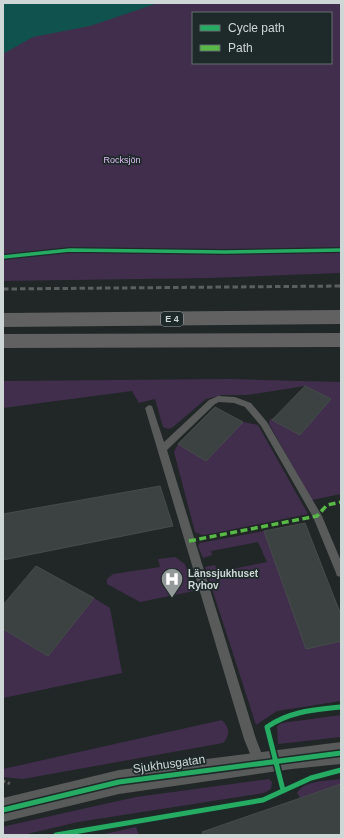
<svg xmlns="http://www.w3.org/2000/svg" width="344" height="838" font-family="Arial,sans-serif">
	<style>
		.green { fill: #412e4d; fill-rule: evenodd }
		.water { fill: #10524d }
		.building { fill: #3c4242; stroke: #464c4b }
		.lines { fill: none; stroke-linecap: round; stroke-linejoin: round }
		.path { stroke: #585a5a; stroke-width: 3; stroke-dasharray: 2.5 2.5; stroke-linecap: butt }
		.service { fill: #595a5a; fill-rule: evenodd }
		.minor { fill: #595a5a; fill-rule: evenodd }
		.motorway { fill: #616162; fill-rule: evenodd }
		.rail { stroke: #5c5f60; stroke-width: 3; stroke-dasharray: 5.5 3; stroke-linecap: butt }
		.quiet { stroke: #58b947; stroke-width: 3.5; stroke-dasharray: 7 3.5; stroke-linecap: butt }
		.cycleway-far1-casing { stroke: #1d2a29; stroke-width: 6 }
		.cycleway-casing { stroke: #1d2a29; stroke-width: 8 }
		.cycleway-far1 { stroke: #26ab63; stroke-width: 3.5 }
		.cycleway { stroke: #26ab63; stroke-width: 5 }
		.labels { text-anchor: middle; stroke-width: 3.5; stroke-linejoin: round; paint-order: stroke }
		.far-park-label { font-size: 9px; fill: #e0bdf5; stroke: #1d2a29 }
		.shield { fill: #1d2a29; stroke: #9aa3a2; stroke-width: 1 }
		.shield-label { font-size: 9px; font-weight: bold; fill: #cfd7d6 }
		.poi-label { font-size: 10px; font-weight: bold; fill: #cfd7d6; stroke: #1d2a29; text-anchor: start }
		.near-street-label { font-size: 12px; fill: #cfd7d6; stroke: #1d2a29 }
	</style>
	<rect width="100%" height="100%" fill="#202726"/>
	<!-- green -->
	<g class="green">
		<path d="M3,3H341V273L210,278L3,281ZM193,13H331V63H193Z"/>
		<path d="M229,379L341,382V494L312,500L269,424L270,419L274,418L276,422L300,435L331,399L305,386L247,395H223L206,399L173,427L169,429L163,427L155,399L139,403L132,391L3,408V381Z"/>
		<path d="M243,422L258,425L308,514L210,534L202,535L195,532L174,452L178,444L206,460Z"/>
		<path d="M264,531L306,647L341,641V701L277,711L256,725L205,567L215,565L217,572L267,562L258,542L211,551L212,555L203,558L198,546L200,543Z"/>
		<path d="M175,557L185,564L194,591L140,602L107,584V579L113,574L160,567L158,559Z"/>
		<path d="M94,598L110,608L122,673L3,698V629L48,656Z"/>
		<path d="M341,715V737L278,744L277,726L282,723Z"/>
		<path d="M222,720C229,727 231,735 223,743L23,779L3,777V769Z"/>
		<path d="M269,779L272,782L271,789L264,793L78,822L23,835H3V827L6,826L136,797Z"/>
		<path d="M341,779V784L300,798L297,793C304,780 328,781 341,779Z"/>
		<path d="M136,827L139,835H100Z"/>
	</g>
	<!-- water -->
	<path class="water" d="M3,3H158L90,26L33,37L3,54Z"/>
	<!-- building -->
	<g class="building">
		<path d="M305,386L331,399L300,435L272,420Z"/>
		<path d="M215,407L243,422L206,461L178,444Z"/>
		<path d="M160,486L173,526L3,560V514Z"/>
		<path d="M305,523L341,615V641L306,649L264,531Z"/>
		<path d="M36,566L94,598L48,656L3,629V605Z"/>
		<path d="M341,784V835H203L202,832Z"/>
	</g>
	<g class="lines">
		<!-- path -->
		<g class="path">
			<path d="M3,781L11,784"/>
			<path d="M62,833V835"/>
		</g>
		<!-- service -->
		<path class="service" d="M218,396L235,397L251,403L267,422L322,516L341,561V577L337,576L336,573L313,517L261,426L245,407L234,403L219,402L215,404L167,450L256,739L265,762L263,766L259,768L255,766L244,739L145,408L149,405L152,406L164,442L209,400Z"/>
		<!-- minor -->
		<path class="minor" d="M341,742V764L292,769L119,794L3,822V798L119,770Z"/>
		<!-- motorway -->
		<g class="motorway">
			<path d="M341,310V324L3,327V313Z"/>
			<path d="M341,333V347L3,348V334Z"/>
		</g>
		<!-- rail -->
		<path class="rail" d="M3,289L341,286"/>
		<!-- quiet -->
		<path class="quiet" d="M189,541L317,516L327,505L341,502"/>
		<!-- cycleway-far1 casing -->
		<g class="cycleway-far1-casing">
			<path id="cycleway-far1" d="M3,257L70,250L225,252L341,250"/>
		</g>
		<!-- cycleway casing -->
		<g class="cycleway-casing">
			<g id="cycleway">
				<path d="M283,790L267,727C290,711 314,710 341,707"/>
				<path d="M3,810L119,782L341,753"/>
				<path d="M56,835L263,800L311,778L341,770"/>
			</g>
		</g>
		<!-- cycleway-far1 -->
		<use href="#cycleway-far1" class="cycleway-far1"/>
		<!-- cycleway -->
		<use href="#cycleway" class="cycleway"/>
	</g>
	<!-- icons -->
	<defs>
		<g id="hospital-pin" transform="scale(1.15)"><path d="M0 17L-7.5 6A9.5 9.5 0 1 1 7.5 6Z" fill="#929998" stroke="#1d2a29"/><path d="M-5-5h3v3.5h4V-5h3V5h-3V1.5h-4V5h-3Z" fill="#fff"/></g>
	</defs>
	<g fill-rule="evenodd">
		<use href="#hospital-pin" x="172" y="579"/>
	</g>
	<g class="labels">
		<!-- far-park labels -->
		<g class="far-park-label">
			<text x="122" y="163">Rocksjön</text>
		</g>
		<!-- shield labels -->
		<rect class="shield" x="161" y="312" width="22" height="14" rx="3"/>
		<g class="shield-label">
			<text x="172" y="322">E 4</text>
		</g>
		<!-- poi labels -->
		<g class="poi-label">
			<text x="188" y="577">Länssjukhuset<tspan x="188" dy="12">Ryhov</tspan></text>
		</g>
		<!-- near-street labels -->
		<g class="near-street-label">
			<text transform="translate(169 764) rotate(-8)" y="4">Sjukhusgatan</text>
		</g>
	</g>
	<!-- border -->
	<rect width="344" height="838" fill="none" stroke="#cfd7d6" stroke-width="8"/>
	<!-- legend -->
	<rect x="192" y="12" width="140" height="52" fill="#1d2a29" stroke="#646f6e"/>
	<rect x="200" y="25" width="20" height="6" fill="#26ab63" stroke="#646f6e"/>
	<text x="228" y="32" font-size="12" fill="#cfd7d6">Cycle path</text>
	<rect x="200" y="45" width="20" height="6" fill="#58b947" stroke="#646f6e"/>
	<text x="228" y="52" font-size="12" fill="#cfd7d6">Path</text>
</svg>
